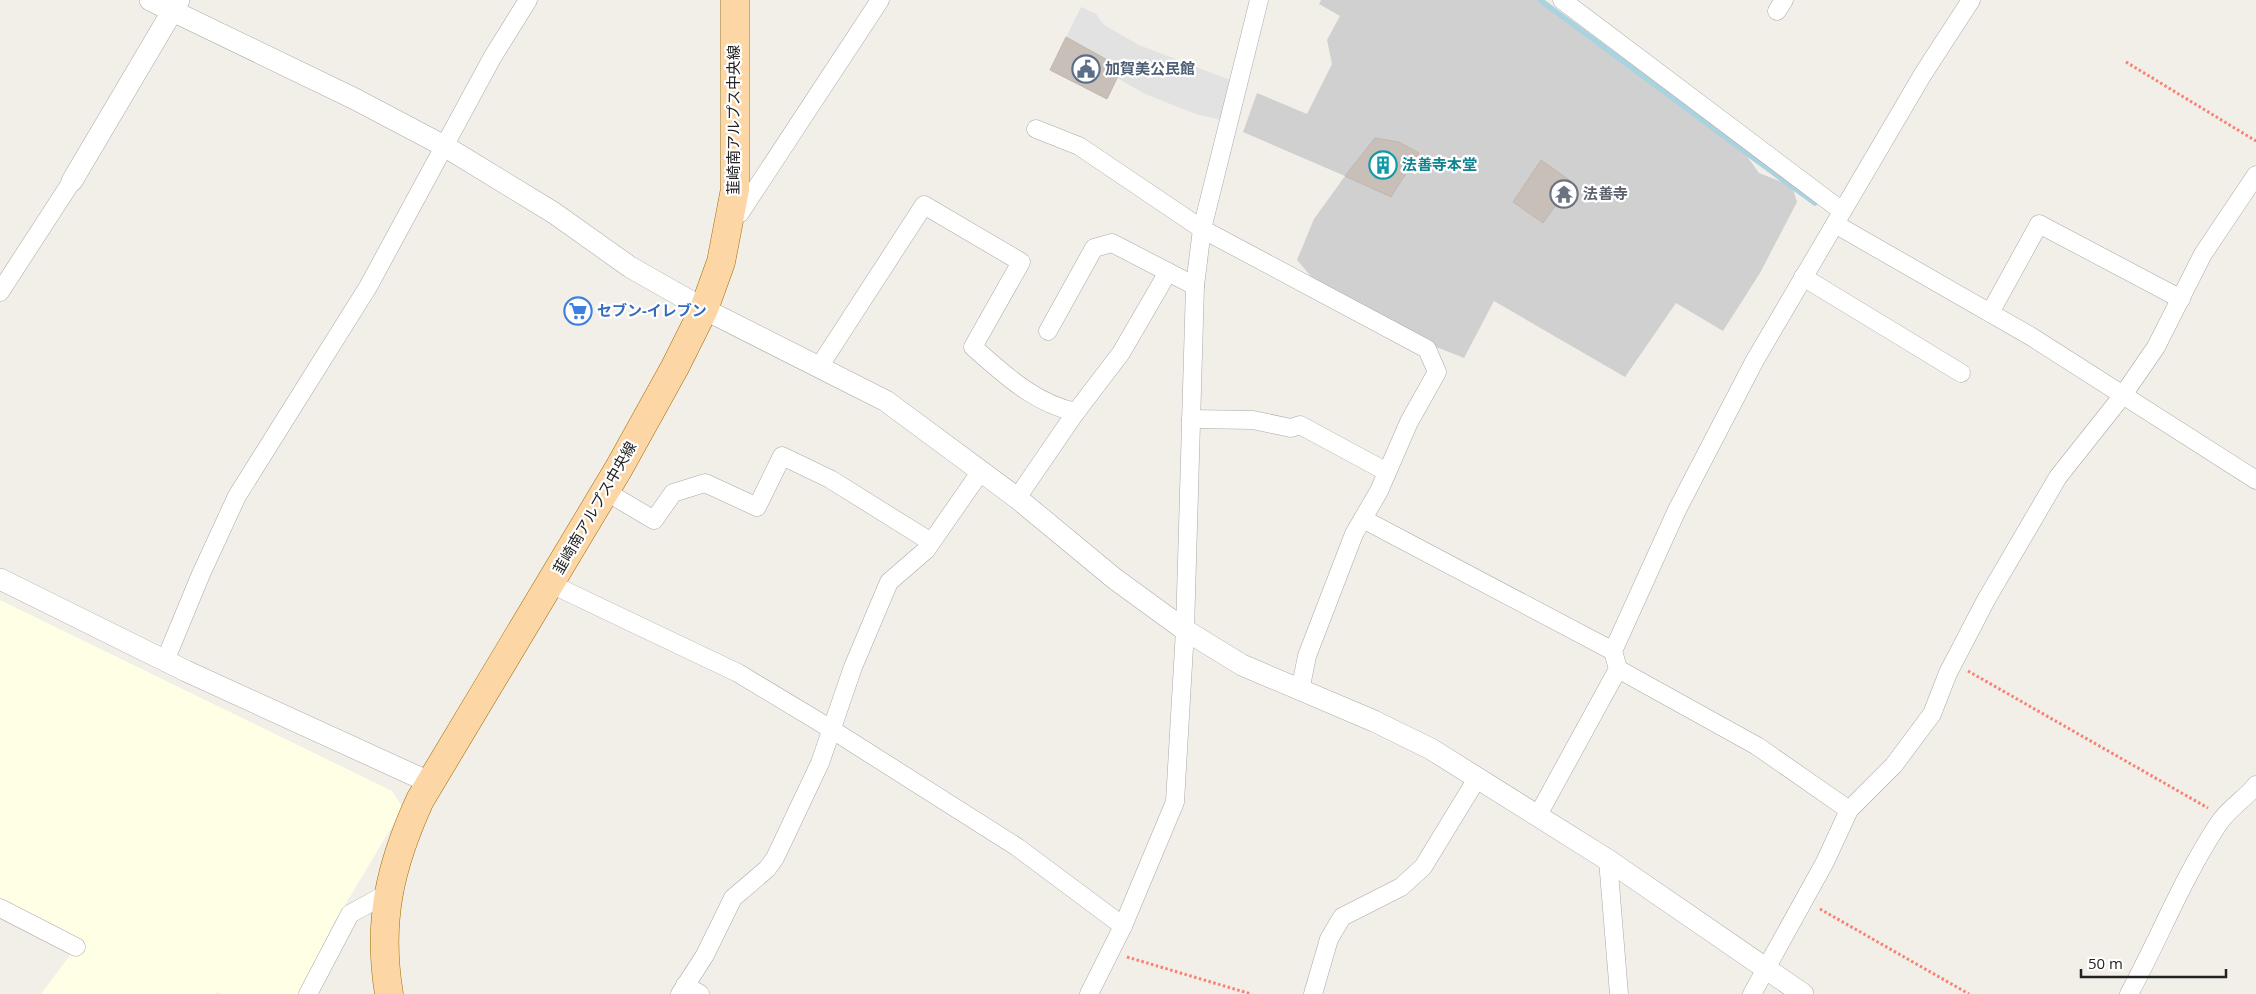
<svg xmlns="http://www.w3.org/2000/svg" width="2256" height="994" font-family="'Open Sans','Noto Sans JP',sans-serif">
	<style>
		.education { fill: #ffffe5 }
		.religious { fill: #d0d0d0 }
		.parking { fill: #e2e2e2 }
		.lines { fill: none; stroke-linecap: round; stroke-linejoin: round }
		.stream { stroke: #aad3df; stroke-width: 5.5 }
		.building { fill: #c7bfb8; stroke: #c4b6ab }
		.minor-casing { stroke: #a9a9a9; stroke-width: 19 }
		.tertiary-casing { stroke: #a9a9a9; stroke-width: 22 }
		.primary-casing { stroke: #a06b00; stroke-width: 29 }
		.path { stroke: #fa8072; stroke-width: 3; stroke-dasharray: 2.5 2.5; stroke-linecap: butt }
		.minor { stroke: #fff; stroke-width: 18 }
		.tertiary { stroke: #fff; stroke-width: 21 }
		.primary { stroke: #fcd6a4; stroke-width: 28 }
		.labels { text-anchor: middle; stroke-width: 4.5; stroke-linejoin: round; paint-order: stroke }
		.service-label { font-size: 15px; font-weight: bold; fill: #4e5e75; stroke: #fff; text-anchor: start }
		.street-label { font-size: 15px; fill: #222; stroke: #fff }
		.culture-label { font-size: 15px; font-weight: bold; fill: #0d838f; stroke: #fff; text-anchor: start }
		.worship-label { font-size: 15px; font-weight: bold; fill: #5b616d; stroke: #fff; text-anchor: start }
		.shop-label { font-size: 15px; font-weight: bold; fill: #366cbe; stroke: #fff; text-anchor: start }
	</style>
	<rect width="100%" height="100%" fill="#f2efe9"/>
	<!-- education -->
	<path class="education" d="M0,600L392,791L403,808L333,925L300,994H221L217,992L216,994H41L80,942L0,901Z"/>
	<!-- religious -->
	<path class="religious" d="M1321,0H1540L1743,151L1759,173L1792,186L1797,202L1760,273L1723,331L1676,303L1625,377L1494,301L1464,358L1378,324L1328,296L1297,260L1314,219L1345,176L1243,132L1257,93L1307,114L1332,64L1327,40L1340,16L1319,4Z"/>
	<!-- parking -->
	<path class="parking" d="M1081,7L1096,14L1104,25L1139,45L1233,81L1222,120L1196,114L1145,94L1117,78L1122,68L1066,37Z"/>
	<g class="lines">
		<!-- stream -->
		<path class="stream" d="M1540,0C1632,67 1722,136 1815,203"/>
	</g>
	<!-- building -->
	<g class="building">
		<path d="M1066,37L1122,68L1107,99L1050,70Z"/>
		<path d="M1375,138L1399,142L1419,153L1391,197L1345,176Z"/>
		<path d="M1541,160L1572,182L1543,223L1513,202Z"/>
	</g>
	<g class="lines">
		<!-- minor casing -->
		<g class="minor-casing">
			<g id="minor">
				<path d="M1562,0L1842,211"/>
				<path d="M1777,11L1784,0"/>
				<path d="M1036,129L1079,146L1202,229L1427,349L1437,372L1409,422L1379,491L1354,534L1307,656L1300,691"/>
				<path d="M731,219L740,213L880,0"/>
				<path d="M1835,224L2032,337L2256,480"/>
				<path d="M1803,277L1961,373"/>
				<path d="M0,292L72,181"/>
				<path d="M1990,313L2039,224L2181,299"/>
				<path d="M1048,331L1094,248L1112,243L1195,286"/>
				<path d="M819,367L924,205L1021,262L973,347C1004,374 1035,404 1076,412L1121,353L1168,272"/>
				<path d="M1191,419L1253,420L1291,428L1300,425L1387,472"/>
				<path d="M605,491L654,520L673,493L705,483L757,507L782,456L830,479L931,542"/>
				<path d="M1017,498L1076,412"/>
				<path d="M1363,519L1613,651"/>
				<path d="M551,584L738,673L831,729L1017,847L1123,926"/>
				<path d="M165,661L201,574L237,496L368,287L492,58L528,0"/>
				<path d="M1618,669L1757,746L1849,810"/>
				<path d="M1538,815L1618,669L1613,651L1677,510L1755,360L1923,74L1971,0"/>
				<path d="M1608,860L1619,994"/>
				<path d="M0,908L76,947"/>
				<path d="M685,985L700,994"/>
				<path d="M308,994L350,914L388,893"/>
				<path d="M680,994L705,955L733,898L767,869L775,858L820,763L853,667L889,582L926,550L981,471"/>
				<path d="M1089,994L1123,926L1175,802L1185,630L1195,286L1202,229L1259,0"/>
				<path d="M1313,994L1329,939L1342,917L1401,887L1423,867L1478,777"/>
				<path d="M1752,994L1825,862L1849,810L1894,765L1932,714L1948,673L1986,600L2058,477L2123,395L2156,347L2203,254L2256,175"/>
				<path d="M2129,994C2160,937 2183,877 2219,823C2228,809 2245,799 2256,785"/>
			</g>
		</g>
		<!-- tertiary casing -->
		<g class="tertiary-casing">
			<g id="tertiary">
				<path d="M150,0L355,99L446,147L554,213L630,267L704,309L886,401L1017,498L1115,579L1185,630L1242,665L1374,721L1431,749L1608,860L1803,994"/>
				<path d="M72,181L179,0"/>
				<path d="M0,579L186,671L431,783"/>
			</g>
		</g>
		<!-- primary casing -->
		<g class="primary-casing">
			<path id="primary" d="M389,994C377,921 390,866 420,800L619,468L675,367L704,309L721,262L735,189V0"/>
		</g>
		<!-- path -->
		<g class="path">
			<path d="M2126,62L2256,141"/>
			<path d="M1968,671L2208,808"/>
			<path d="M1820,909L1969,994"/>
			<path d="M1127,957L1251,994"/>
		</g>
		<!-- minor -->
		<use href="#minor" class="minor"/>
		<!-- tertiary -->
		<use href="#tertiary" class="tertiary"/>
		<!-- primary -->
		<use href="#primary" class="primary"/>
	</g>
	<!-- icons -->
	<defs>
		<g id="civic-ring" transform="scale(1.4375)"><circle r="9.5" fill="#fff" stroke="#5c6f8a" stroke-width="1.5"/><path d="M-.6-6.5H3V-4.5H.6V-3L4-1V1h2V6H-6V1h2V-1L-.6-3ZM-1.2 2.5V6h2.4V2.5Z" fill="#5c6f8a"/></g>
		<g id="building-ring" transform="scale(1.4375)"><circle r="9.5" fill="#fff" stroke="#0f9aa8" stroke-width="1.5"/><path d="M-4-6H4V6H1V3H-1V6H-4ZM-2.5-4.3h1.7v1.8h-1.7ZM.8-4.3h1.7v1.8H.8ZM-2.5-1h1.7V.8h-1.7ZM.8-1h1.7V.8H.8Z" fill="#0f9aa8"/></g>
		<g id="temple-ring" transform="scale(1.4375)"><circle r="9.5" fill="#fff" stroke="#6b7280" stroke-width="1.5"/><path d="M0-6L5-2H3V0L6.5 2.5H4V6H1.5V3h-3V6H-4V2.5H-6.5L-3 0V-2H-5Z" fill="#6b7280"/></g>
		<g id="supermarket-ring" transform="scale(1.4375)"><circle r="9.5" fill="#fff" stroke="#3f7fe0" stroke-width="1.5"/><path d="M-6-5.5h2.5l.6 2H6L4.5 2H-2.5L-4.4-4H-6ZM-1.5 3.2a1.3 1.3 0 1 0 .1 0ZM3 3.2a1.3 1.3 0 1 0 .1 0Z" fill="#3f7fe0"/></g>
	</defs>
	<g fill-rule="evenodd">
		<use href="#civic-ring" x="1086" y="69"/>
		<use href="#building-ring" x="1383" y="165"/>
		<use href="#temple-ring" x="1564" y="194"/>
		<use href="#supermarket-ring" x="578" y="311"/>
	</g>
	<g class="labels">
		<!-- service labels -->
		<g class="service-label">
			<text x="1105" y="74">加賀美公民館</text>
		</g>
		<!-- street labels -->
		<g class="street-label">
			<text transform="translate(734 120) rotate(-90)" y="5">韮崎南アルプス中央線</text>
			<text transform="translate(595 508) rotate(-60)" y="5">韮崎南アルプス中央線</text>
		</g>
		<!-- culture labels -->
		<g class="culture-label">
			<text x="1402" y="170">法善寺本堂</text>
		</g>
		<!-- worship labels -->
		<g class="worship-label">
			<text x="1583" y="199">法善寺</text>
		</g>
		<!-- shop labels -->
		<g class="shop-label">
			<text x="597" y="316">セブン-イレブン</text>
		</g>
	</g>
	<!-- scale -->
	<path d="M2081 969v8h145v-8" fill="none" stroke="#222222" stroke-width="2.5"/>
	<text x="2088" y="969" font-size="15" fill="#222222" stroke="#ffffff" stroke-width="4" paint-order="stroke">50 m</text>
</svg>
